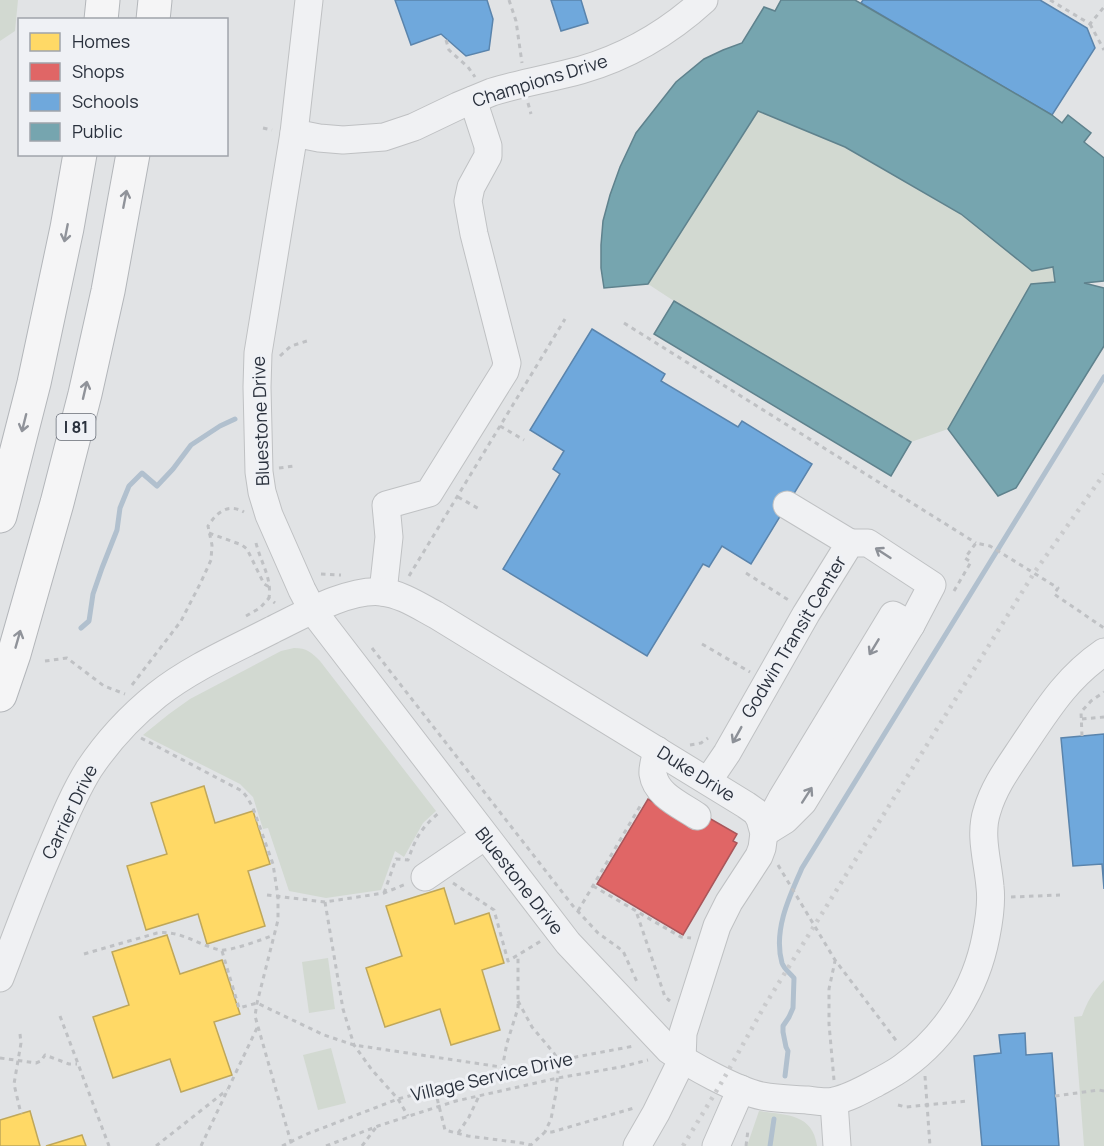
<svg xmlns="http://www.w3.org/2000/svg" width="1104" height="1146" font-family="Manrope,sans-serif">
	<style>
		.green { fill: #d2d9d1 }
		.homes { fill: #ffd966; stroke: #bfa75a; stroke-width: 1.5 }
		.shops { fill: #e06666; stroke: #a9565a; stroke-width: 1.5 }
		.schools { fill: #6fa8dc; stroke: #5a84ac; stroke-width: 1.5 }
		.public { fill: #76a5af; stroke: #5f828d; stroke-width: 1.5 }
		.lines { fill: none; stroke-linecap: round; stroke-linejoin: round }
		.stream { stroke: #b1c0ce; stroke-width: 5 }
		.minor-casing { stroke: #bfc1c3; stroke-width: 29 }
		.highway-casing { stroke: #b3b6ba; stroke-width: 35 }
		.path { stroke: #bfc1c4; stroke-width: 3; stroke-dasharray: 4.5 4.5; stroke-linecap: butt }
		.minor { stroke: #f0f1f3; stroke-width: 27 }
		.highway { stroke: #f5f5f6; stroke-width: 33 }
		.rail { stroke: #cacbcd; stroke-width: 4.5; stroke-dasharray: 3 6; stroke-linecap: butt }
		.oneway { stroke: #90939a }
		.oneway2 { stroke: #8d9198 }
		.labels { text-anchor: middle; stroke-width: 6; stroke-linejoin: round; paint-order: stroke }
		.shield { fill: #eff1f5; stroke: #656b74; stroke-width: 1.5 }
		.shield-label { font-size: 16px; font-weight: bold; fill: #2a313d }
		.street-label { font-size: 18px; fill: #2a313d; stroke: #eff1f5 }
	</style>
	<rect width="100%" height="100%" fill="#e1e3e5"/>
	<!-- green -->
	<g class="green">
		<path d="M0,0H18L15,31L0,41Z"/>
		<path d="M781,0H855L1052,115L1061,122L1068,115L1091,133L1084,142L1104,158V281L1086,283L1104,346L1016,488L998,496L948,429L911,442L891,476L674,301L648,284L604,288L601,268V245L603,221L610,195L620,167L636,133L676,82L704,59L723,50L742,43L764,7L774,11Z"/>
		<path d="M294,648C307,648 311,652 320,661L436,811L423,823L404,857L395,851L381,890L326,898L289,891L268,828L263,829L253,797L240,784L143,735L169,714L190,699L281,651Z"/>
		<path d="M328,958L335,1009L309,1013L302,962Z"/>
		<path d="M1104,980V1146H1084L1074,1017L1082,1016C1087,1002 1093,992 1104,980Z"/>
		<path d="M331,1048L346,1103L318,1110L303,1055Z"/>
		<path d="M759,1111C785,1115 813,1113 817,1146H747Z"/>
	</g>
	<!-- homes -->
	<g class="homes">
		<path d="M204,786L215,823L253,811L270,864L248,871L265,926L207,944L198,914L146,930L127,866L167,854L151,803Z"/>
		<path d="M444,888L455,924L489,913L504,963L482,970L500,1030L451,1045L440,1009L385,1027L366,968L402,956L386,906Z"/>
		<path d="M167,935L180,974L222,960L240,1014L214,1022L232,1075L181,1092L170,1059L113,1078L93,1017L129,1005L112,952Z"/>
		<path d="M30,1111L40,1146H0V1120Z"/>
		<path d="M82,1135L86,1146H46Z"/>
	</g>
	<!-- shops -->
	<path class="shops" d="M657,796L702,814L737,834L733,841L737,843L683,935L597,884L648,799L653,802Z"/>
	<!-- schools -->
	<g class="schools">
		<path d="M395,0H487L493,19L489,50L466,56L441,34L411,45Z"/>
		<path d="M551,0H581L588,23L561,31Z"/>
		<path d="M863,0H1040L1087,28L1095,48L1052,115L861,3Z"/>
		<path d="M592,329L665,374L661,381L738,427L742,421L812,464L751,564L722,546L709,567L703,564L647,656L503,569L560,474L553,469L564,451L530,430Z"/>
		<path d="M1104,734V889L1102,864L1073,866L1061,738Z"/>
		<path d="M1025,1033L1026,1055L1052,1053L1059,1146H982L974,1056L1001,1053L999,1035Z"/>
	</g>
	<!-- public -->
	<g class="public">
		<path d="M781,0H855L1052,115L1062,123L1068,115L1091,133L1084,142L1104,158V281L1084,283L1104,288V346L1016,488L998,496L948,429L1031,284L1055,282L1053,267L1032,271L961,214L845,147L758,111L648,284L604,288L601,268V245L603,221L610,195L620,167L636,133L676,82L704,59L723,50L742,43L764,7L775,11Z"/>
		<path d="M674,301L911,442L891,476L654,334Z"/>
	</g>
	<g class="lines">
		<!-- stream -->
		<g class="stream">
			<path d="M81,628L89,621L93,594L102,568L117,530L120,508L129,486L142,473L157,486L173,469L191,445L220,426L235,419"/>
			<path d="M785,1076L788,1051L786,1047L783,1032V1026L789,1017L793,1008L794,978C790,973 784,969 782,963C773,931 789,897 802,868L1104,377"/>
			<path d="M770,1146L774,1119"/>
		</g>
		<!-- minor casing -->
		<g class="minor-casing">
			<g id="minor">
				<path d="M309,0L294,133L258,353L257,387L259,472L262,492L269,515L302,590L313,611L568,943L669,1050C690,1065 737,1091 762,1096C777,1099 792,1099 807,1100C816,1101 826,1103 834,1101C849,1098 863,1090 876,1083C885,1078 895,1073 903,1067C946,1036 976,989 986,936C989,921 992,903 990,887C988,862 979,835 987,811C994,787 1008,768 1022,747C1047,710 1066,678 1104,652"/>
				<path d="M294,133L319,138L343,140L384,137L414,127L458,106L492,92C521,83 552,78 581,70C626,57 669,32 704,0"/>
				<path d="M787,505L850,543"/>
				<path d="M383,592L389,537L386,505L429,493L505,371L507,363L474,234L468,201L471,187L488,156V146L473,100"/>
				<path d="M657,750C656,757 652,767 653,774C656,795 681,805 697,816"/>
				<path d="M708,781L727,753L806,614L850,543H868L932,585L911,625L803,802L785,820L764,833"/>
				<path d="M768,824L782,798L893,615L911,625"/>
				<path d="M425,877L485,836"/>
				<path d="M0,978C17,934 33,890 52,846C63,820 74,793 89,769C107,742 131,716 157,695C191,668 233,650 272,630C301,616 349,588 382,592C401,594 419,606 436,615L746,805L756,812L760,819L764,833L762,848L759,856L729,902L717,926L683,1033L682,1060L656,1113L637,1146"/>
				<path d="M834,1102L837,1146"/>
				<path d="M716,1146L741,1089"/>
			</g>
		</g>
		<!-- highway casing -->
		<g class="highway-casing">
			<g id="highway">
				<path d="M101,20L103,0"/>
				<path d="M153,20L155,0"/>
				<path d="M0,516L34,383L67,228L80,154"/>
				<path d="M0,695L14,654L57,503L85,394L108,291L133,154"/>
			</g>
		</g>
		<!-- path -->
		<g class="path">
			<path d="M509,0L516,21L522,63"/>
			<path d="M1050,0L1090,24L1104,7"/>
			<path d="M1090,24L1104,50"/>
			<path d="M446,40L449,50L468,67L475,77"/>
			<path d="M528,103L531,114"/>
			<path d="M263,128L272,130"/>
			<path d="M624,323L976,543"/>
			<path d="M280,356L291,346L307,341"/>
			<path d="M500,426L524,440"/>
			<path d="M279,468L294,466"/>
			<path d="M458,497L481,510"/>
			<path d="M209,533L242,545L247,549L264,584L271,588"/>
			<path d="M256,543C261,563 272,578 269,598L275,603"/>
			<path d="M746,573L790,601"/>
			<path d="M321,574L341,575"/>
			<path d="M409,576L565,319"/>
			<path d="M954,591L971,562L965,558L976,543L990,546L1058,588L1054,594L1104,628"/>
			<path d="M246,616L260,608L269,598"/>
			<path d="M702,644L750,672"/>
			<path d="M372,648L573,906L598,933L623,951L637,982"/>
			<path d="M45,661L67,658L104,686L125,694"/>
			<path d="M132,685L181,621L201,582L211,560L212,545L208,526C217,512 228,503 244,512"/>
			<path d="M1082,719L1104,717"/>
			<path d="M1082,736L1081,712L1091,701L1104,692"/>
			<path d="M141,738L242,791L247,797L253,808L273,864L278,897V920L257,1003L255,1016L292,1146"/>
			<path d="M690,745L701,743L708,738"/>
			<path d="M778,865L835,960L898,1043"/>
			<path d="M453,883L494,910L508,961L541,941"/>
			<path d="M593,886L681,937L691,938"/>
			<path d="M384,893L396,859L408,860C416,837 421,828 440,812"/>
			<path d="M267,895L325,902L384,893L406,884"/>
			<path d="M1011,897L1060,895"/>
			<path d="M325,902L343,1009L354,1045L372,1070L398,1099L408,1116"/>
			<path d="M578,911L642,803"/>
			<path d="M637,914L665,997L670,1001"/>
			<path d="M222,951L239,1008L257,1003L324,1035L354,1045L501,1067"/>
			<path d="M84,954L157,933C181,930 198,945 220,950C228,952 264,939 274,935"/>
			<path d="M518,1001L532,1027L553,1052L559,1061L556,1093L551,1119L545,1132"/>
			<path d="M60,1016L109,1146"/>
			<path d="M20,1034L21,1043L14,1084L21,1114"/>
			<path d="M0,1058L36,1063L41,1061L45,1055L69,1064H77"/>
			<path d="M502,1069L507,1043L518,1008V956"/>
			<path d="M925,1076L930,1146"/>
			<path d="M834,1080L829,1024V989L835,961"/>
			<path d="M435,1090L445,1130L468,1136L522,1143L531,1145L545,1132H552L634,1108"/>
			<path d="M1055,1096L1099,1090L1104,1091"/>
			<path d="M898,1105L906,1107L967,1101"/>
			<path d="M458,1133L469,1117L479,1096"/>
			<path d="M156,1146L227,1090"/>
			<path d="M201,1146L257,1028"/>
			<path d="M282,1146L307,1134L398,1099L502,1071L634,1046"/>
			<path d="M326,1146L378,1126L456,1101L558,1078L621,1067L648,1060"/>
			<path d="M362,1146L377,1126"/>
			<path d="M746,1146L748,1130"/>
		</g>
		<!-- minor -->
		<use href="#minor" class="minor"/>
		<!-- highway -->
		<use href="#highway" class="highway"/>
		<!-- rail -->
		<path class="rail" d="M683,1146L723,1080L765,1005L1034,573L1104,474"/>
	</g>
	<!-- one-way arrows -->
	<defs><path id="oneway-shaft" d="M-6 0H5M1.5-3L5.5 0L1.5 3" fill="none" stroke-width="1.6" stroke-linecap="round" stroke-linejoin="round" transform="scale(1.5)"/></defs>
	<g class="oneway">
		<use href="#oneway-shaft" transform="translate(125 199) rotate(-79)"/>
		<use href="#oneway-shaft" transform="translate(66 233) rotate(101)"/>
		<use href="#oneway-shaft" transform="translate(85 390) rotate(-77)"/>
		<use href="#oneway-shaft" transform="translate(24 423) rotate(104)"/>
		<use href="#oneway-shaft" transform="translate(18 639) rotate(-74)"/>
	</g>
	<g class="oneway2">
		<use href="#oneway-shaft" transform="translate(883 553) rotate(-147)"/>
		<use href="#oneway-shaft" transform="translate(874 647) rotate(121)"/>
		<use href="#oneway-shaft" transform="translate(737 735) rotate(119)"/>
		<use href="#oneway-shaft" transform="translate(807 795) rotate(-57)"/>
	</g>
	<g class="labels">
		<!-- shield labels -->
		<rect class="shield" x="56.5" y="414" width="39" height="26" rx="4.5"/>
		<g class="shield-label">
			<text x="76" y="433">I 81</text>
		</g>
		<!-- street labels -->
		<g class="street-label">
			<text transform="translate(540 81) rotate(-17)" y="6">Champions Drive</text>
			<text transform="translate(261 421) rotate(-92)" y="6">Bluestone Drive</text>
			<text transform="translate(794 637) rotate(-59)" y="6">Godwin Transit Center</text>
			<text transform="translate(696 774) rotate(32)" y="6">Duke Drive</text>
			<text transform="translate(70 812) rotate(-64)" y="6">Carrier Drive</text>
			<text transform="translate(519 881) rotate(52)" y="6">Bluestone Drive</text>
			<text transform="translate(492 1077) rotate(-13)" y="6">Village Service Drive</text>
		</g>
	</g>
	<!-- legend -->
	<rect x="18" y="18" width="210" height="138" fill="#eff1f5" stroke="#a0a4ab" stroke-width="1.5"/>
	<rect x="30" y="33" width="30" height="18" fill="#ffd966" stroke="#a0a4ab" stroke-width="1.5"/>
	<text x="72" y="48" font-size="18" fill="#2a313d">Homes</text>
	<rect x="30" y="63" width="30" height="18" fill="#e06666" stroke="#a0a4ab" stroke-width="1.5"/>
	<text x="72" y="78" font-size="18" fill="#2a313d">Shops</text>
	<rect x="30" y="93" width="30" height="18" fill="#6fa8dc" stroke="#a0a4ab" stroke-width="1.5"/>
	<text x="72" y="108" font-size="18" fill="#2a313d">Schools</text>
	<rect x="30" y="123" width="30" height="18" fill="#76a5af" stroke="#a0a4ab" stroke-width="1.5"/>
	<text x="72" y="138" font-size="18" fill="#2a313d">Public</text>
</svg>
